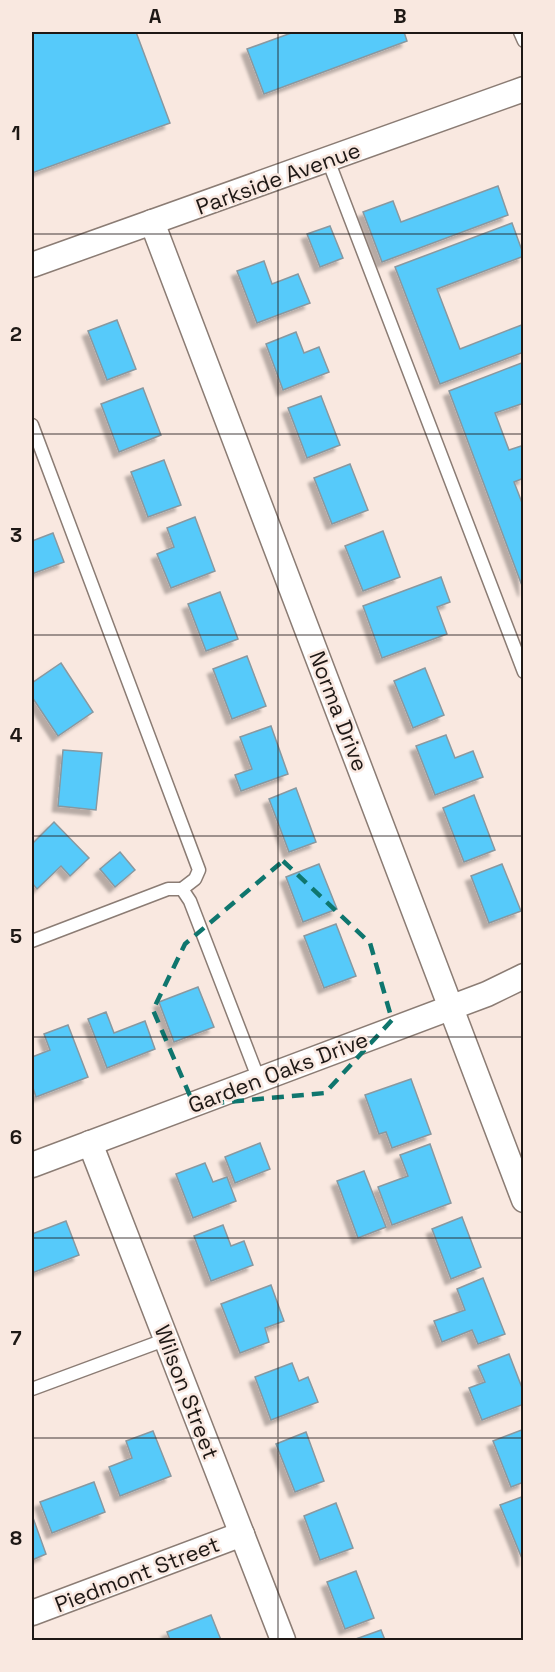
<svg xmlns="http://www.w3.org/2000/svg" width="555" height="1672" font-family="'Space Grotesk',sans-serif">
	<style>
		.building { fill: #56cafa; stroke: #8898a0; stroke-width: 1.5; filter: url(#shadow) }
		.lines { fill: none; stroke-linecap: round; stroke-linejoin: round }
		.service-casing { stroke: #8b7c74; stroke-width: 15 }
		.minor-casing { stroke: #8b7c74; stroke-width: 27 }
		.service { stroke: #fff; stroke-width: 12 }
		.minor { stroke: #fff; stroke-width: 24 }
		.marked { fill: none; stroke: #0f766e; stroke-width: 4.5; stroke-dasharray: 12 8; stroke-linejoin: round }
		.grid { fill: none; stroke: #1e1815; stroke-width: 1.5; stroke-opacity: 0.55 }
		.labels { text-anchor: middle; stroke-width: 5; stroke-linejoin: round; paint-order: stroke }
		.street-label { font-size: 22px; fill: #1e1815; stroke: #f9e8e0 }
		.neatline { fill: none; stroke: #1e1815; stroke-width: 2 }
		.grid-label { font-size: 20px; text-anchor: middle; font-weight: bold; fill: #1e1815 }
	</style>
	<defs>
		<filter id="shadow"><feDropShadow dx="-5.5" dy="5.5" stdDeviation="1.5" flood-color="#0004"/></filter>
	</defs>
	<rect width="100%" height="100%" fill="#f9e8e0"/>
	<!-- building -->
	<g class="building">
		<path d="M32,32H136L170,123L32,173Z"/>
		<path d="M294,32H404L407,41L264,94L247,49Z"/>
		<path d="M498,186L508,215L382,262L363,212L393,201L401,222Z"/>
		<path d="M512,223L524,256L437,289L460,349L524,324V352L440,384L395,267Z"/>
		<path d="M330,226L343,258L320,267L307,234Z"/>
		<path d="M264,261L272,284L298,274L310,303L257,323L237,271Z"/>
		<path d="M117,320L136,369L107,380L88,331Z"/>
		<path d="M296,332L304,353L319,347L329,372L283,390L266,344Z"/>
		<path d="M524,362V403L495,413L509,450L524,445V478L514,482L524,508V591L449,391Z"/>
		<path d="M143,388L161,435L119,452L101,404Z"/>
		<path d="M321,396L340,445L307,458L288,408Z"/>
		<path d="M164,460L181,505L148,517L131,472Z"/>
		<path d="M350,464L368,510L332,524L314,478Z"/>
		<path d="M195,517L215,571L171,588L157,554L174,547L167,528Z"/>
		<path d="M383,531L400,577L363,591L345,546Z"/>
		<path d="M53,533L64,562L32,574V541Z"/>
		<path d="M441,577L450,602L437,607L447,634L382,658L363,606Z"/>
		<path d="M220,592L238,639L206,651L188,604Z"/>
		<path d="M247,656L266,706L232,719L213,669Z"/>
		<path d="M61,663L93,712L58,736L32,697V683Z"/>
		<path d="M425,668L444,715L413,728L394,681Z"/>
		<path d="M271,726L288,774L241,791L235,775L252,769L240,737Z"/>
		<path d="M446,735L455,758L473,751L483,777L435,795L416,746Z"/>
		<path d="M63,750L102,753L96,810L58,806Z"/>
		<path d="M296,788L316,842L289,852L269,799Z"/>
		<path d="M474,795L495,850L464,862L443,808Z"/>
		<path d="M54,822L89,858L70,876L61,866L37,889L32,883V844Z"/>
		<path d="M120,852L135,870L115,887L100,869Z"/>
		<path d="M319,864L337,909L303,922L286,877Z"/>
		<path d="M502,864L521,911L489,923L471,876Z"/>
		<path d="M336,924L356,976L324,988L304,936Z"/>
		<path d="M198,987L214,1027L174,1042L159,1002Z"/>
		<path d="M106,1012L114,1033L145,1021L155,1049L107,1068L88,1019Z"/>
		<path d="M68,1025L88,1077L36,1097L32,1085V1057L50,1050L44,1034Z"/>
		<path d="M411,1079L431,1134L392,1148L386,1132L379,1134L365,1095Z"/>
		<path d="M260,1143L270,1169L235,1183L225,1157Z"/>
		<path d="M430,1144L451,1203L392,1225L378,1187L408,1176L400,1155Z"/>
		<path d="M205,1163L213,1182L227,1177L236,1201L193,1218L176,1174Z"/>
		<path d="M364,1171L386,1227L358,1238L337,1181Z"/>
		<path d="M462,1217L481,1267L451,1279L432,1229Z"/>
		<path d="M66,1221L79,1255L32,1273V1234Z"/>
		<path d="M223,1225L231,1246L244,1241L253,1265L211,1281L194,1236Z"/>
		<path d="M483,1278L505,1334L478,1344L472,1330L442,1342L434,1321L465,1310L457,1289Z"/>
		<path d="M271,1285L284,1321L265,1328L269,1342L240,1353L221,1304Z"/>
		<path d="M509,1354L524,1393V1404L482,1420L469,1388L485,1382L478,1366Z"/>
		<path d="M292,1363L299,1381L308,1377L318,1402L271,1420L255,1377Z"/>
		<path d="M524,1429V1482L511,1487L493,1441Z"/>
		<path d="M153,1431L171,1476L120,1496L109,1467L132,1458L126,1441Z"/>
		<path d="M306,1432L324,1481L295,1492L276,1444Z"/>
		<path d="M94,1482L105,1512L52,1533L40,1502Z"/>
		<path d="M524,1496V1560L523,1561L500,1505Z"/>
		<path d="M336,1503L353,1548L320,1560L304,1516Z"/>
		<path d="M32,1515L46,1554L32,1560Z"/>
		<path d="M356,1571L374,1618L345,1629L327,1582Z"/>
		<path d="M211,1615L221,1640H170L167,1632Z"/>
		<path d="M381,1630L385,1640H353Z"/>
	</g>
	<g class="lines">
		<!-- service casing -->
		<g class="service-casing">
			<g id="service">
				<path d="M520,32L524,41"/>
				<path d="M328,160L524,672"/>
				<path d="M32,425L199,870L195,879L182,889"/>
				<path d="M32,941L168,889H182L190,901L259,1080"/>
				<path d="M32,1389L167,1339"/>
			</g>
		</g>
		<!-- minor casing -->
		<g class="minor-casing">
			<g id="minor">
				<path d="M152,222L524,1200"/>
				<path d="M32,265L524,89"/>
				<path d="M90,1143L283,1640"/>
				<path d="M32,1165L487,994L524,976"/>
				<path d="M32,1613L242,1534"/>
			</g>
		</g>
		<!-- service -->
		<use href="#service" class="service"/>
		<!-- minor -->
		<use href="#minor" class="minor"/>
	</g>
	<!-- marked area -->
	<path class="marked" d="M283,861L370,943L392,1020L325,1093L194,1105L153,1010L185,944Z"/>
	<!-- grid -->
	<path class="grid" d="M278,32V1640M32,234H524M32,434H524M32,635H524M32,836H524M32,1037H524M32,1238H524M32,1438H524"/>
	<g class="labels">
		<!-- street labels -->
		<g class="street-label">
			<text transform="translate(278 178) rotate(-20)" y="8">Parkside Avenue</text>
			<text transform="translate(339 711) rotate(69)" y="8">Norma Drive</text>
			<text transform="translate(278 1072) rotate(-21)" y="8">Garden Oaks Drive</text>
			<text transform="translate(187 1392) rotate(69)" y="8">Wilson Street</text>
			<text transform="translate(137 1574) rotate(-21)" y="8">Piedmont Street</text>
		</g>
	</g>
	<!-- border -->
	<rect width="555" height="1672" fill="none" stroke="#f9e8e0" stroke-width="66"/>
	<rect x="33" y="33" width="489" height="1606" class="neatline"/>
	<g class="grid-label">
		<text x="155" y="23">A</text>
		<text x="400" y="23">B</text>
		<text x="16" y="140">1</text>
		<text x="16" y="341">2</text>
		<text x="16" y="542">3</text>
		<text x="16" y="742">4</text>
		<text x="16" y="943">5</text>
		<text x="16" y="1144">6</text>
		<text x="16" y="1345">7</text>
		<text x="16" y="1545">8</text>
	</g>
</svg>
